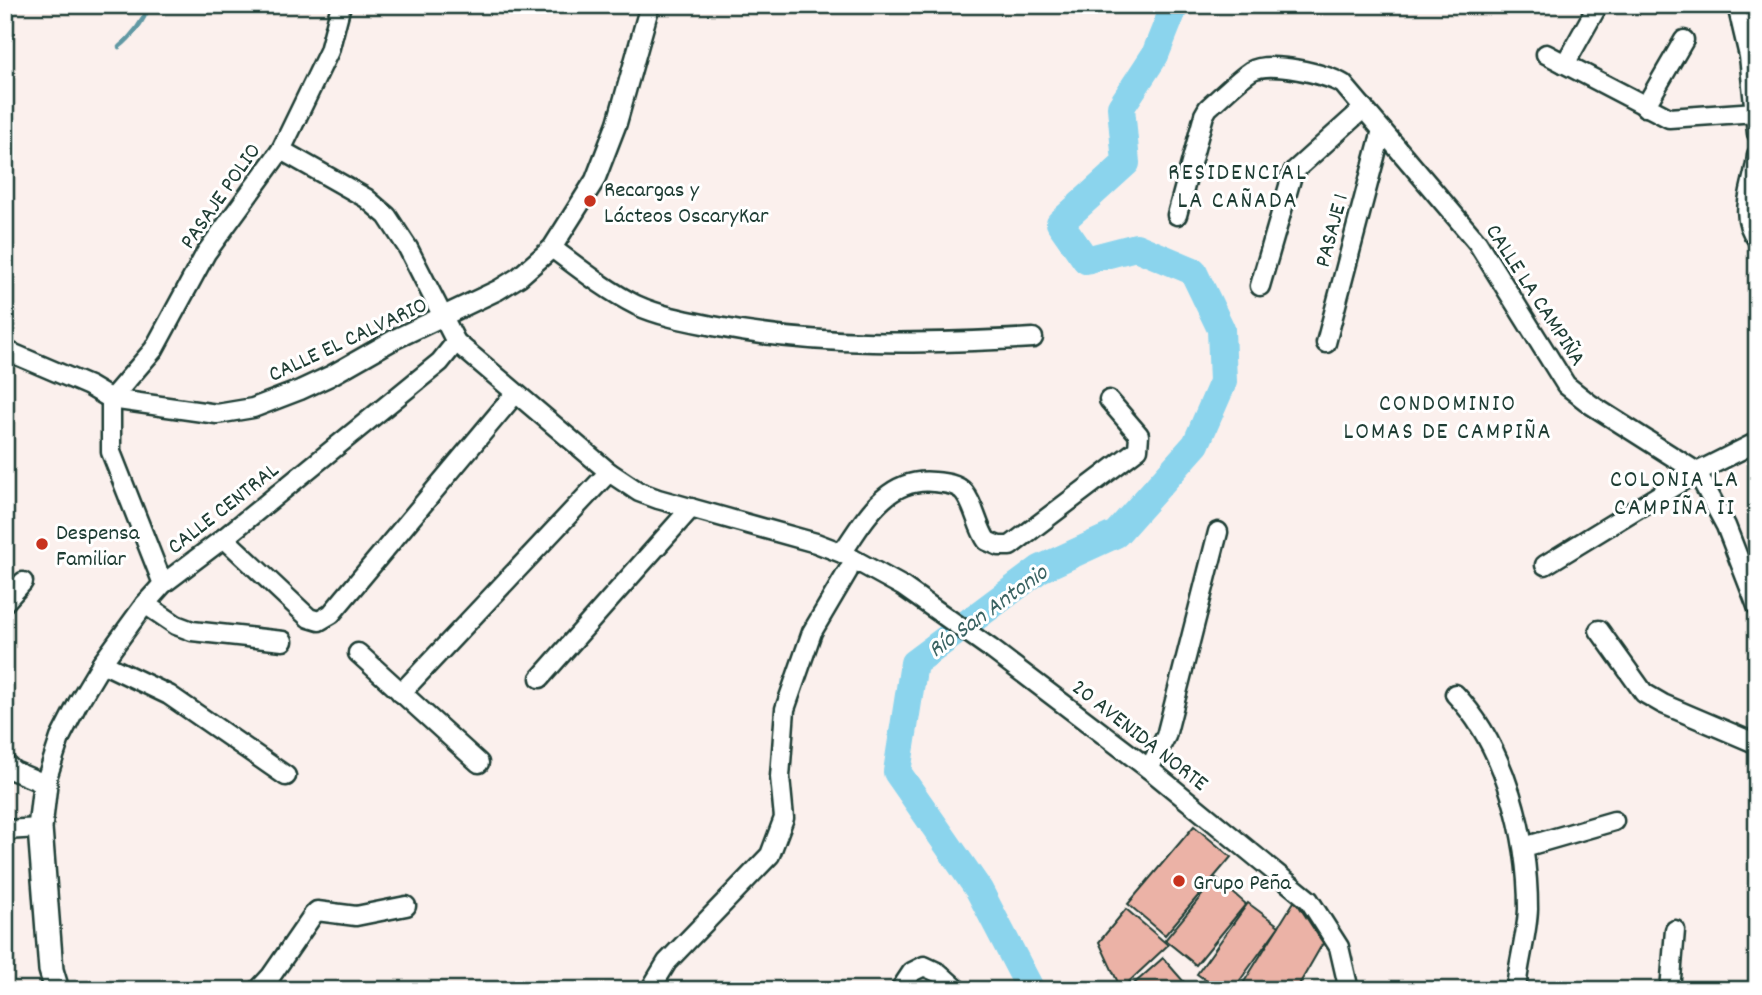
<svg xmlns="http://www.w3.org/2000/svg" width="1762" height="995" font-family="Dekko,sans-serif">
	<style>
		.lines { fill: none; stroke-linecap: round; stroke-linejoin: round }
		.stream { stroke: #6098a3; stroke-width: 4.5 }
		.river { stroke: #8bd4ed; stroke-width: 28 }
		.building { fill: #ebb2a6; stroke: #1f3d34; stroke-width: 2 }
		.minor-casing { stroke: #1f3d34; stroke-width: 23 }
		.major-casing { stroke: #1f3d34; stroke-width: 28 }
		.minor { stroke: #fff; stroke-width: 18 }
		.major { stroke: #fff; stroke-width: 23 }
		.poi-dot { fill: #c8321e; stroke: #fff; stroke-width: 2.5 }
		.labels { text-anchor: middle; stroke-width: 6; stroke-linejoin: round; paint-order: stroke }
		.poi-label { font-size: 23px; fill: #1f3d34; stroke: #fff; text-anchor: start }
		.street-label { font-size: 23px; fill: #1f3d34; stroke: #fff }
		.neighbourhood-label { font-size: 24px; letter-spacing: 2px; fill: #1f3d34; stroke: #fff }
		.water-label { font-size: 24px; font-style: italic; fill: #3a6362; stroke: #fff }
	</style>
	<rect width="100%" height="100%" fill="#fbf0ed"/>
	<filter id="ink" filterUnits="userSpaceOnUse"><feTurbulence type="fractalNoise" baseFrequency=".0143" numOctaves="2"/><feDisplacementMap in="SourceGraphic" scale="14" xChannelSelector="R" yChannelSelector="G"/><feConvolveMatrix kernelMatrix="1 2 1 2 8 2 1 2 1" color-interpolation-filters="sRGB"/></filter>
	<g filter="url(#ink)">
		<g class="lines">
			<!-- stream -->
			<path class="stream" d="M119,47C133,36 143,21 150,5"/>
			<!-- river -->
			<path class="river" d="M1031,990L979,890L897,772L914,663L1040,569L1116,534L1196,444L1223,382L1221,329L1193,271L1136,247L1086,260L1060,223L1126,163L1121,107L1155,55L1175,5"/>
		</g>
		<!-- building -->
		<g class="building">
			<path d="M1194,826L1231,857L1165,935L1128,904Z"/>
			<path d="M1216,878L1246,904L1196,965L1165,940Z"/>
			<path d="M1295,900L1323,943L1296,990H1239Z"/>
			<path d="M1248,903L1279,926L1233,990H1220L1197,974Z"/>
			<path d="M1126,909L1168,945L1121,989L1099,942Z"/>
			<path d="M1163,958L1191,990H1127Z"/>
		</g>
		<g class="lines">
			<!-- minor casing -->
			<g class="minor-casing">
				<g id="minor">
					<path d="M1737,5L1749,56L1757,133"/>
					<path d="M1546,54L1669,118L1756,112"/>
					<path d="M1565,64L1598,5"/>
					<path d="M1645,107L1684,40"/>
					<path d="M281,150L366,198L387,216L408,248L456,342L609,472L639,492L658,499L816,543L842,553L902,586L990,648L1149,769L1309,900L1339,947L1349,990"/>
					<path d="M1757,155C1755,184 1736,214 1757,239"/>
					<path d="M1177,215L1204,115L1208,108C1222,96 1236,81 1251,71C1269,60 1326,74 1343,84L1477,242L1566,385L1590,404L1697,472L1726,526L1757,606"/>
					<path d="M552,248C579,268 606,290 636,305C660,316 688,321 713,326C818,347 927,344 1033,338"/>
					<path d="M1260,286L1293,172L1364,108"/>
					<path d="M1326,343L1382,130"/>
					<path d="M5,350L89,386L111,399L217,414L253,408L300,390L330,376L395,339L498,290L519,277L552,248L595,180L617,123L650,5"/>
					<path d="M111,399L154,349L206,253L281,150L329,51L341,5"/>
					<path d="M111,399V452L163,584"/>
					<path d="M224,538L309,618L319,621L331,614L515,394"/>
					<path d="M842,553C865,519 887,477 934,482C945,483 957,484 964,492C975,506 977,527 987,541L999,546H1010L1138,449L1139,435L1109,400"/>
					<path d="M1545,565L1697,472L1757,442"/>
					<path d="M5,602L23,582"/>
					<path d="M145,604L176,625L192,631L283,641"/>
					<path d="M1599,630L1644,693L1663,704L1757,744"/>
					<path d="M358,653L479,763"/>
					<path d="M102,663L169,695L286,776"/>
					<path d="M540,678L691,508"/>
					<path d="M401,693L609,472"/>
					<path d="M1455,694C1506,747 1528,837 1528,909C1527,936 1518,963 1516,990"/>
					<path d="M5,763L14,771L45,784L60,738L78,703L102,663L145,604L163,584L224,538L440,362L456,342"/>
					<path d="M1149,769L1166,736L1218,532"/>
					<path d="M5,830L40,828"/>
					<path d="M1524,847L1614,821"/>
					<path d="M258,990L271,976L313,915L317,911L356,916L406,906"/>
					<path d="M650,990L667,962L770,855L784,818L780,777L785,709L812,632L848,571"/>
					<path d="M900,990L912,972L924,966L939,973L958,990"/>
					<path d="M1670,990L1675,930"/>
				</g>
			</g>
			<!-- major casing -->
			<g class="major-casing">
				<path id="major" d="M45,784L40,828L51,970L57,990"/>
			</g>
			<!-- minor -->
			<use href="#minor" class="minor"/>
			<!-- major -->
			<use href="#major" class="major"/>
		</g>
	</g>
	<!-- markers -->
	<g class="poi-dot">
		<circle cx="590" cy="201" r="7"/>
		<circle cx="42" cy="544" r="7"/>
		<circle cx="1179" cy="881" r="7"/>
	</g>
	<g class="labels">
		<!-- poi labels -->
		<g class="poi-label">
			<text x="604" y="196">Recargas y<tspan x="604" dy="26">Lácteos OscaryKar</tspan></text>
			<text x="56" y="539">Despensa<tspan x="56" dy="26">Familiar</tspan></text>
			<text x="1193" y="889">Grupo Peña</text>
		</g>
		<!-- street labels -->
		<g class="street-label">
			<text transform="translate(219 195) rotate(-55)" y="8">PASAJE POLIO</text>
			<text transform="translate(1330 230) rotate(-75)" y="8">PASAJE 1</text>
			<text transform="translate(1537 294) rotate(57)" y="8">CALLE LA CAMPIÑA</text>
			<text transform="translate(347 338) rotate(-25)" y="8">CALLE EL CALVARIO</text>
			<text transform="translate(222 507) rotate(-38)" y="8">CALLE CENTRAL</text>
			<text transform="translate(1141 734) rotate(38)" y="8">20 AVENIDA NORTE</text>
		</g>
		<!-- neighbourhood labels -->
		<g class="neighbourhood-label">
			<text x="1238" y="179">RESIDENCIAL<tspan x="1238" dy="28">LA CAÑADA</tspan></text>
			<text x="1448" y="410">CONDOMINIO<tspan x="1448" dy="28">LOMAS DE CAMPIÑA</tspan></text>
			<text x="1675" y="486">COLONIA LA<tspan x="1675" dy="28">CAMPIÑA II</tspan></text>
		</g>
		<!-- water labels -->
		<g class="water-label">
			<text transform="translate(987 610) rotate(-36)" y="8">Río San Antonio</text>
		</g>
	</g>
	<!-- margin -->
	<rect width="1762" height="995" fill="none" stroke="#fff" stroke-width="28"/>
	<rect x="14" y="14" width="1734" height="967" fill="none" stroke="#1f3d34" stroke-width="2.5" filter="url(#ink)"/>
</svg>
